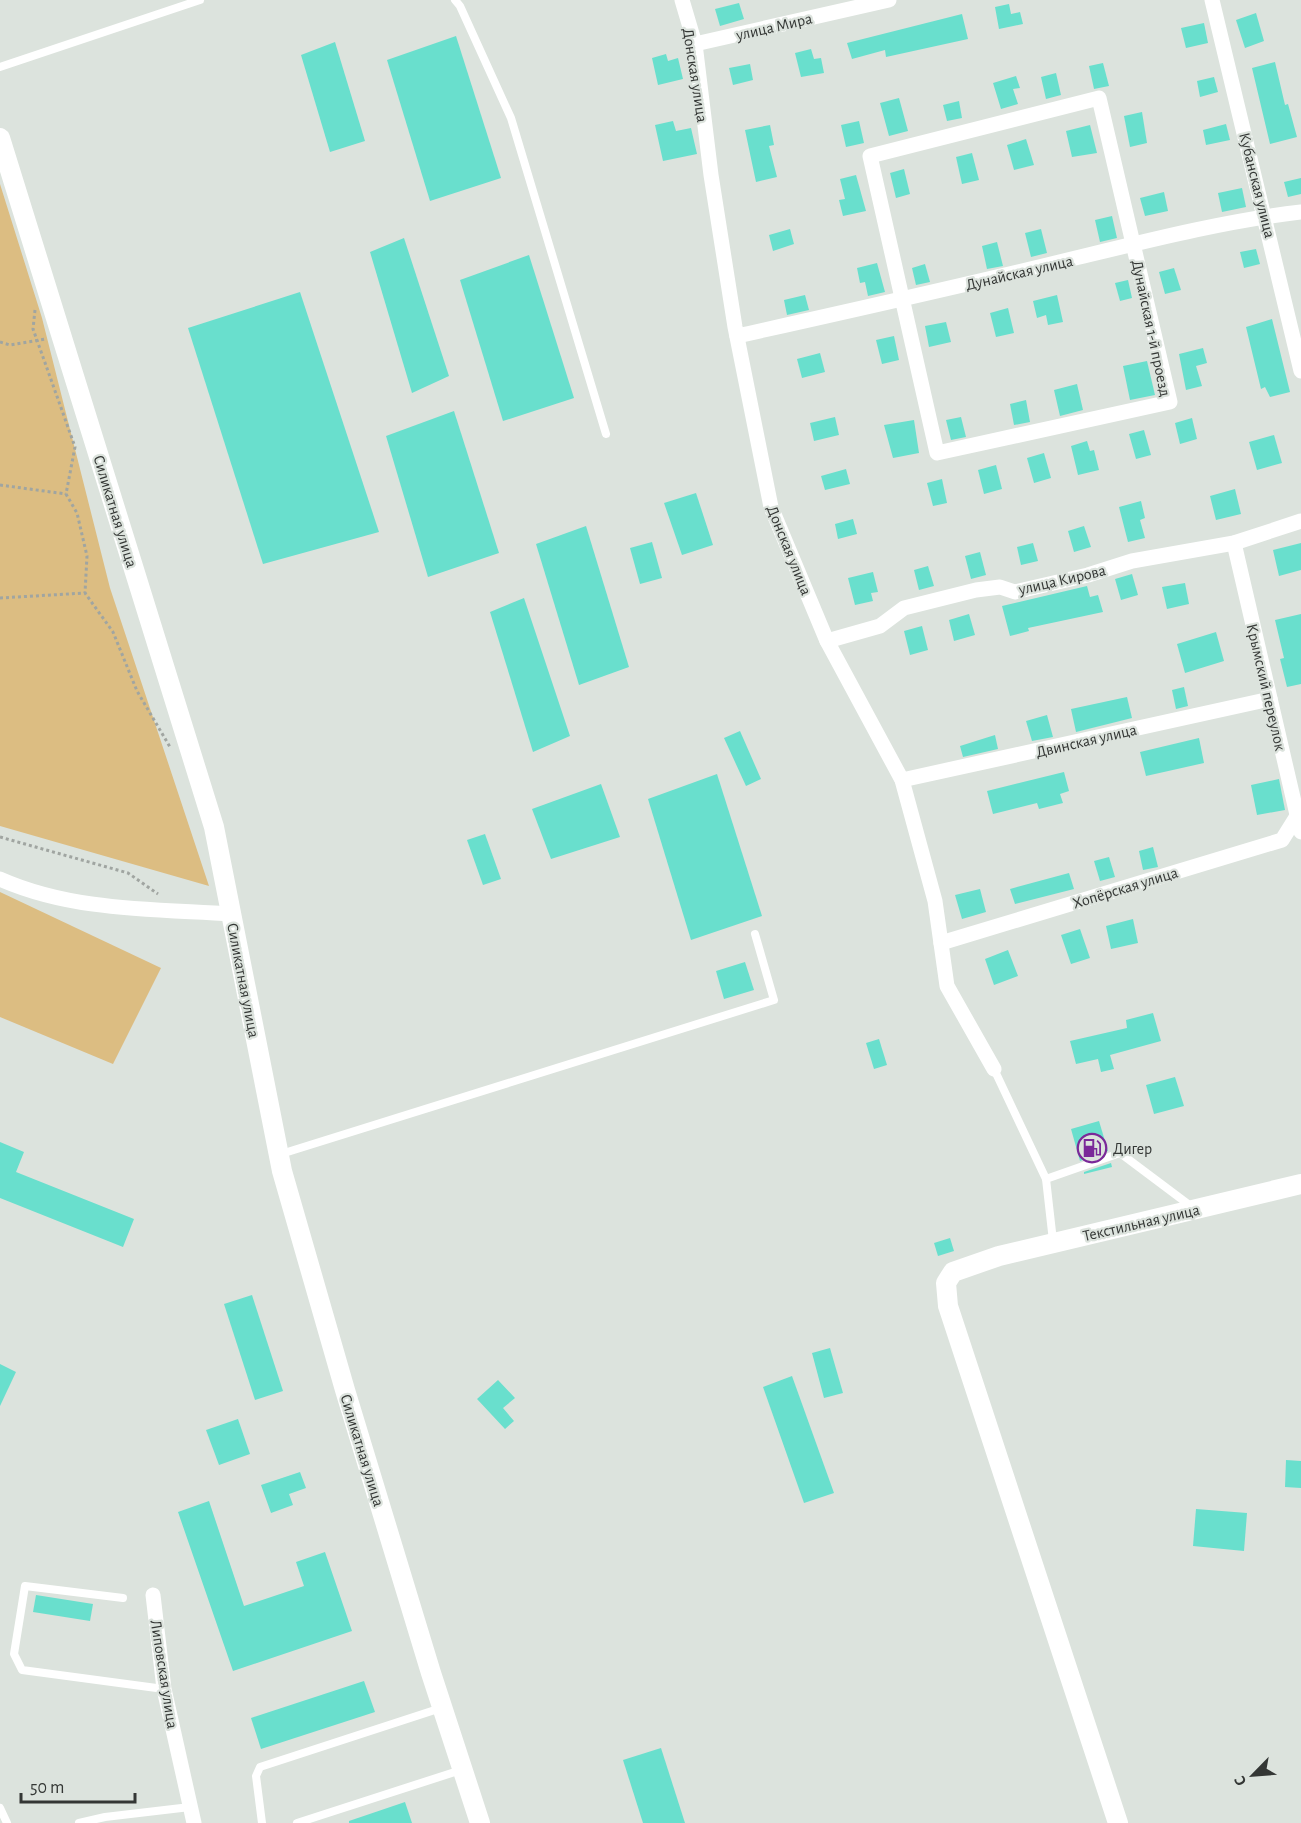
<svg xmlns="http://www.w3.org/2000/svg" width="1301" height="1823" font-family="'Alegreya Sans',sans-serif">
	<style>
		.green { fill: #dcbd82 }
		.building { fill: #69dfcd }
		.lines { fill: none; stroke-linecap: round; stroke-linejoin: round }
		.path { stroke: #a0a5a1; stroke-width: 3; stroke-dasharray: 3 3; stroke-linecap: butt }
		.service { stroke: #fff; stroke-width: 8 }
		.minor { stroke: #fff; stroke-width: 15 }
		.tertiary { stroke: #fff; stroke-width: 20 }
		.labels { text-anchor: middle; stroke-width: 4.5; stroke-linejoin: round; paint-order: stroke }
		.street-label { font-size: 16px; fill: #343735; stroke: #dce3dd }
		.poi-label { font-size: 16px; fill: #343735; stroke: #dce3dd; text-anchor: start }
	</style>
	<rect width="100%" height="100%" fill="#dce3dd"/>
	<!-- green -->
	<g class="green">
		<path d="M0,184L42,318L110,588L209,886L0,826Z"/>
		<path d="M0,892L161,968L113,1064L0,1017Z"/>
	</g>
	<!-- building -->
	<g class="building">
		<path d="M739,3L744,19L720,26L715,9Z"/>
		<path d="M1009,4L1011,14L1020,12L1023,24L999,29L995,7Z"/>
		<path d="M1256,13L1264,41L1245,48L1236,20Z"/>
		<path d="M962,14L968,39L886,57L885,50L852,59L847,43Z"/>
		<path d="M1204,23L1208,43L1186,48L1181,28Z"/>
		<path d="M456,36L501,178L430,201L387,60Z"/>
		<path d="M335,42L365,141L330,152L301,55Z"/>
		<path d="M811,49L814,59L821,58L824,73L801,77L795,53Z"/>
		<path d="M666,54L668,61L678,58L683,79L658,85L652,58Z"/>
		<path d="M1275,62L1285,105L1288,104L1297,137L1270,144L1252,68Z"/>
		<path d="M1103,63L1109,86L1094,89L1089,66Z"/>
		<path d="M750,64L753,80L733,85L729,68Z"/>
		<path d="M1056,73L1061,95L1046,99L1041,77Z"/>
		<path d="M1016,76L1020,88L1013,89L1018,104L1001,109L993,83Z"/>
		<path d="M1214,77L1218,92L1200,97L1197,81Z"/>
		<path d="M899,98L908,131L889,136L880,103Z"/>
		<path d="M959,101L962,118L947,121L943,105Z"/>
		<path d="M1142,112L1147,143L1130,147L1124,116Z"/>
		<path d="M673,121L676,131L691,128L697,154L663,161L655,125Z"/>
		<path d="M859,121L864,143L846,147L841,125Z"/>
		<path d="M1226,124L1230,140L1206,145L1203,130Z"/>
		<path d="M770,125L774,145L769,146L777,177L756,182L745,130Z"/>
		<path d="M1090,125L1097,153L1072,157L1066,131Z"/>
		<path d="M1026,139L1034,165L1014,170L1007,145Z"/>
		<path d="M972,153L979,180L962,184L956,157Z"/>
		<path d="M904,169L910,194L896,198L890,173Z"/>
		<path d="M856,175L866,211L843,216L839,200L845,199L840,179Z"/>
		<path d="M1301,178V194L1288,197L1284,182Z"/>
		<path d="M1242,188L1246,207L1222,212L1218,193Z"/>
		<path d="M1164,192L1168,211L1145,216L1140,198Z"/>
		<path d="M1112,216L1117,238L1100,242L1095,220Z"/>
		<path d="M790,229L794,244L773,251L769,235Z"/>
		<path d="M1041,229L1047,253L1031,257L1025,233Z"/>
		<path d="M404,238L449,376L412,393L370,252Z"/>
		<path d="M997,242L1003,266L987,269L982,246Z"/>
		<path d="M1256,249L1260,264L1244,268L1240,252Z"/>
		<path d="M529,255L574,398L503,421L460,280Z"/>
		<path d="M877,263L885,292L868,296L865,282L860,283L857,268Z"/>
		<path d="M925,264L930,282L916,285L912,268Z"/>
		<path d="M1174,268L1181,290L1165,294L1159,272Z"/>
		<path d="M1128,280L1132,298L1120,301L1115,283Z"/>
		<path d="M300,292L379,532L263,564L188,328Z"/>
		<path d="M805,295L809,310L787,315L784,300Z"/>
		<path d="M1057,295L1063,322L1048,325L1046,315L1037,318L1033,301Z"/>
		<path d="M1008,308L1014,333L996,337L990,313Z"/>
		<path d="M1272,319L1290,392L1270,397L1265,387L1261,389L1246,327Z"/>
		<path d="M946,322L951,342L929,347L925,326Z"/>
		<path d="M894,336L899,360L882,364L876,340Z"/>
		<path d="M1203,348L1207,363L1196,366L1202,386L1186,390L1179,354Z"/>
		<path d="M820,353L825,372L802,378L797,359Z"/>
		<path d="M1147,361L1155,395L1130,400L1123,366Z"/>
		<path d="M1077,384L1083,410L1060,416L1054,390Z"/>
		<path d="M1026,400L1030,422L1014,425L1010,404Z"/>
		<path d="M454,411L499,553L428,577L386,436Z"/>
		<path d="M835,417L839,435L814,441L810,423Z"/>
		<path d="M961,417L966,437L951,440L946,420Z"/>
		<path d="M1192,418L1197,439L1180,444L1175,423Z"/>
		<path d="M914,420L919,453L893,458L884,425Z"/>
		<path d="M1144,430L1151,455L1136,459L1129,434Z"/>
		<path d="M1274,435L1282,463L1257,470L1249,442Z"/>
		<path d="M1087,441L1090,451L1094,450L1099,470L1078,475L1071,446Z"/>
		<path d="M1044,453L1051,478L1034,483L1027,458Z"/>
		<path d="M996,465L1002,489L984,494L978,470Z"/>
		<path d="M846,469L850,484L825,490L821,476Z"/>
		<path d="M942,479L947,503L933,506L927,483Z"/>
		<path d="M1235,489L1241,514L1216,520L1210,496Z"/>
		<path d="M696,493L713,545L682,555L664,503Z"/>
		<path d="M1141,501L1145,518L1140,520L1145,538L1128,542L1119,507Z"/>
		<path d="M853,519L857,534L838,539L835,524Z"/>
		<path d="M586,526L629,667L579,685L536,544Z"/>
		<path d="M1084,526L1091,547L1074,552L1068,531Z"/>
		<path d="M652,542L662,578L640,584L630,548Z"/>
		<path d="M1033,543L1038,561L1021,565L1017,547Z"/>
		<path d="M1301,543V570L1279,576L1273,550Z"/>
		<path d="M980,552L986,575L971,579L965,556Z"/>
		<path d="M928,566L934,586L919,590L914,570Z"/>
		<path d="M873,572L878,592L871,593L873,601L855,605L848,578Z"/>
		<path d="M1132,574L1138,595L1121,600L1115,579Z"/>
		<path d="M1185,583L1189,604L1167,609L1162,587Z"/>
		<path d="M1087,586L1090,597L1098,595L1103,612L1028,628L1029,631L1010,636L1002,606Z"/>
		<path d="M524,598L570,736L533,752L490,612Z"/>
		<path d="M969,614L975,635L954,641L949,620Z"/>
		<path d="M1301,614V684L1287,687L1280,659L1284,658L1275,620Z"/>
		<path d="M922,626L928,650L910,655L904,631Z"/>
		<path d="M1216,632L1224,661L1185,673L1177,644Z"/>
		<path d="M1184,687L1188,706L1176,709L1172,690Z"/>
		<path d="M1127,697L1132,718L1076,732L1071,709Z"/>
		<path d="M1047,715L1053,737L1032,741L1026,721Z"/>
		<path d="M740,731L761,779L746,786L724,738Z"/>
		<path d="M995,735L998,749L963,757L960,746Z"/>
		<path d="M1199,738L1204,763L1146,776L1140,752Z"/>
		<path d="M1064,772L1069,791L1060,794L1063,803L1039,809L1037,803L993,814L987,791Z"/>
		<path d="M717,774L762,916L691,940L648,799Z"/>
		<path d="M1279,779L1285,810L1257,815L1251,785Z"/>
		<path d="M601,784L620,837L551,859L532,809Z"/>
		<path d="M485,834L501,879L483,885L467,840Z"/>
		<path d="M1153,847L1158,867L1143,870L1139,851Z"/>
		<path d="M1109,857L1115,877L1100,881L1094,861Z"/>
		<path d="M1069,873L1074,889L1015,904L1010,889Z"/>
		<path d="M980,889L986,912L962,919L955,895Z"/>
		<path d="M1133,919L1138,943L1111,949L1106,926Z"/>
		<path d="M1080,929L1090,958L1071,964L1061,935Z"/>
		<path d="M1008,950L1018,976L994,985L985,959Z"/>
		<path d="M745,962L754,990L724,999L716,971Z"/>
		<path d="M1153,1013L1161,1041L1110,1055L1114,1069L1101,1072L1098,1059L1076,1064L1070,1041L1127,1028L1126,1020Z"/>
		<path d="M879,1039L887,1065L874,1069L866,1043Z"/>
		<path d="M1175,1077L1184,1106L1154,1114L1146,1085Z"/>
		<path d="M1099,1121L1108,1151L1080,1161L1071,1129Z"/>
		<path d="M0,1142L24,1152L16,1172L134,1219L123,1247L0,1198Z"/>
		<path d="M1111,1163L1112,1167L1084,1174V1172Z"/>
		<path d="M950,1238L954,1251L938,1256L934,1243Z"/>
		<path d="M252,1295L283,1391L255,1400L224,1304Z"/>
		<path d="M830,1348L843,1393L824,1398L812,1353Z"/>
		<path d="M0,1364L16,1372L0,1406Z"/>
		<path d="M792,1376L834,1493L804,1503L763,1387Z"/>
		<path d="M498,1380L515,1398L503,1408L514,1421L505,1429L477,1399Z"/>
		<path d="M238,1419L250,1454L219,1465L206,1430Z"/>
		<path d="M1286,1460L1301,1461V1488L1285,1487Z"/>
		<path d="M300,1472L306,1488L289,1494L293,1505L271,1513L261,1485Z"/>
		<path d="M209,1501L244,1606L304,1586L296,1562L325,1552L352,1631L233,1671L178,1512Z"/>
		<path d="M1196,1509L1247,1513L1244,1551L1193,1546Z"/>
		<path d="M36,1595L93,1604L90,1621L33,1612Z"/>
		<path d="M364,1681L375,1712L261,1749L251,1718Z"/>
		<path d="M661,1748L685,1823H643L623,1760Z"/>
		<path d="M405,1802L412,1823H349V1821Z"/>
	</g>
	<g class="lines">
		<!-- path -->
		<g class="path">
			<path d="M35,310L33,329L75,447L66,494L77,513L87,556L85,593"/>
			<path d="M0,342L10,345L45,339"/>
			<path d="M0,485L66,494"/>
			<path d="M0,598L85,593L113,632L137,691L170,747"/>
			<path d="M0,837L128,873L158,894"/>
		</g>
		<!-- service -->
		<g class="service">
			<path d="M455,0L460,6L511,118L606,434"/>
			<path d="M0,67L200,0"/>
			<path d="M994,1069L1046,1179"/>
			<path d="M281,1154L774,1000L755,934"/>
			<path d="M1053,1241L1046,1179L1120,1153L1192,1207"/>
			<path d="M123,1598L25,1586L14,1654L22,1670L164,1689"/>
			<path d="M0,1808L7,1823"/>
			<path d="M79,1823L105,1817L190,1807"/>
			<path d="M262,1823L256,1776L260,1767L441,1708"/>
			<path d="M297,1823L461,1770"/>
		</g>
		<!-- minor -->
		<g class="minor">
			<path d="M682,0L695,44L711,175L735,327L771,507L827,641L902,780L935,901L947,986L994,1069"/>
			<path d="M1212,0L1301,371"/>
			<path d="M695,44L889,0"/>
			<path d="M1099,98L1170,402L937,453L870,156Z"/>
			<path d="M737,336C840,313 944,290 1047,265C1131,245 1216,222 1301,212"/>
			<path d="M1234,543L1301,832"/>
			<path d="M827,641L880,626L904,608L976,590L1000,587L1015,592L1088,575L1132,561L1234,543L1301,521"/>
			<path d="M902,780L1270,699"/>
			<path d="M0,879C72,911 153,909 231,914"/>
			<path d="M941,943L1282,840L1297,816"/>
			<path d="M153,1595L164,1689L194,1823"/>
		</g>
		<!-- tertiary -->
		<g class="tertiary">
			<path d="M0,138L214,827L282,1171L345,1390L431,1673L480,1823"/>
			<path d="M1118,1823L948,1306L946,1283L953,1272L999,1256L1301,1184"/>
		</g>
	</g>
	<!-- icons -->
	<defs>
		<g id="fuel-ring" transform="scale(1.5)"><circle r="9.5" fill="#dce3dd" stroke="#7a2999" stroke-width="1.5"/><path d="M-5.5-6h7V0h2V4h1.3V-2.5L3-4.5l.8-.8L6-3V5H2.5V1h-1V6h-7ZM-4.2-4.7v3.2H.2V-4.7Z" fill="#7a2999"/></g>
	</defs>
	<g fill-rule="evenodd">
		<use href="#fuel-ring" x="1092" y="1148"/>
	</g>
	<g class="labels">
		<!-- street labels -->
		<g class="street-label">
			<text transform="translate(774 26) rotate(-13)" y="6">улица Мира</text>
			<text transform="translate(696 75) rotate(81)" y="6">Донская улица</text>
			<text transform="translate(1258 185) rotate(76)" y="6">Кубанская улица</text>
			<text transform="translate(1019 272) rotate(-13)" y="6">Дунайская улица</text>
			<text transform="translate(1152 328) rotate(78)" y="6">Дунайская 1-й проезд</text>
			<text transform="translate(116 511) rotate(73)" y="6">Силикатная улица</text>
			<text transform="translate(790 550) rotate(68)" y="6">Донская улица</text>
			<text transform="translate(1062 579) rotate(-13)" y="6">улица Кирова</text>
			<text transform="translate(1267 687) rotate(77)" y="6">Крымский переулок</text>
			<text transform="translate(1086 740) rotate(-13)" y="6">Двинская улица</text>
			<text transform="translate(1125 887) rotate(-17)" y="6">Хопёрская улица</text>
			<text transform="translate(244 980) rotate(79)" y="6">Силикатная улица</text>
			<text transform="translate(1141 1222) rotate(-13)" y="6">Текстильная улица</text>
			<text transform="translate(363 1450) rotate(73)" y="6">Силикатная улица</text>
			<text transform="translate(165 1674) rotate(81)" y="6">Липовская улица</text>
		</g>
		<!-- poi labels -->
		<g class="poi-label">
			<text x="1113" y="1154">Дигер</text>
		</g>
	</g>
	<!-- north arrow -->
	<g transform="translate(1253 1775) rotate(245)" stroke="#dce3dd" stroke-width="4.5" paint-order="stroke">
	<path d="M0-4.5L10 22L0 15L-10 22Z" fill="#343735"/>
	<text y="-9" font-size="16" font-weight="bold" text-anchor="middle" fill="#343735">С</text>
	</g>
	<!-- scale -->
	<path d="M21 1793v9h114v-9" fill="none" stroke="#343735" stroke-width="3"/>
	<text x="30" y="1793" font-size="18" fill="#343735" stroke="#dce3dd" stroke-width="4.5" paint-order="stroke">50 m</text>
</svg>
